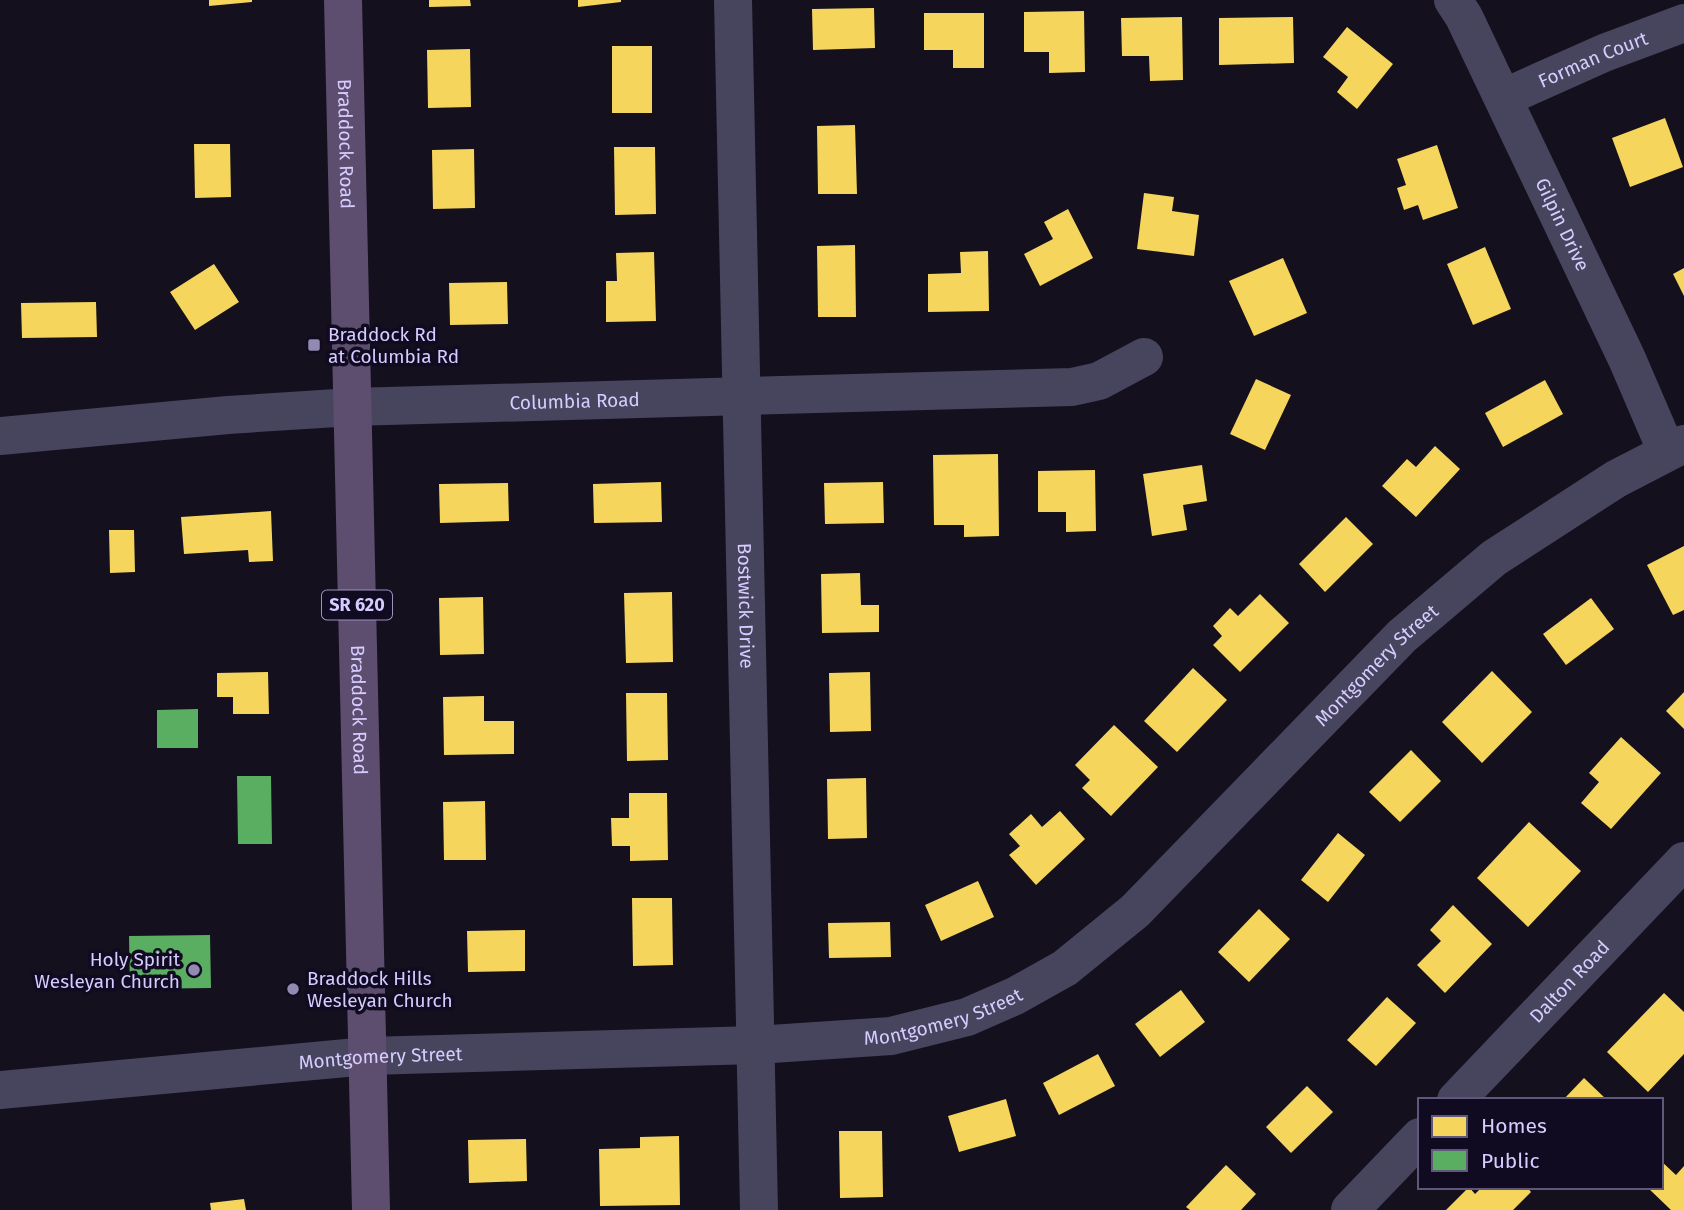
<svg xmlns="http://www.w3.org/2000/svg" width="1684" height="1210" font-family="'Fira Sans',sans-serif">
	<style>
		.homes { fill: #f6d55c }
		.public { fill: #5aae61 }
		.lines { fill: none; stroke-linecap: round; stroke-linejoin: round }
		.minor { stroke: #47445e; stroke-width: 38 }
		.major { stroke: #5d4e6f; stroke-width: 38 }
		.poi-dot { fill: #928ab0; stroke: #110b22; stroke-width: 2.5 }
		.labels { text-anchor: middle; stroke-width: 7; stroke-linejoin: round; paint-order: stroke }
		.shield { fill: #110b22; stroke: #9b92bd; stroke-width: 2 }
		.shield-label { font-size: 18px; font-weight: bold; fill: #d6ccff }
		.street-label { font-size: 19px; fill: #d6ccff; stroke: #110b22 }
		.poi-label { font-size: 19px; fill: #d6ccff; stroke: #110b22; text-anchor: start }
	</style>
	<rect width="100%" height="100%" fill="#14101d"/>
	<!-- homes -->
	<g class="homes">
		<path d="M209,0H252V2L209,6Z"/>
		<path d="M429,0H470L471,6L429,7Z"/>
		<path d="M578,0H621V2L578,7Z"/>
		<path d="M874,8L875,48L813,50L812,9Z"/>
		<path d="M1084,11L1085,72L1049,73V52H1024V12Z"/>
		<path d="M924,13H984V68H953V50H924Z"/>
		<path d="M1182,17L1183,80L1150,81L1149,56H1122L1121,18Z"/>
		<path d="M1293,17L1294,63L1219,65V18Z"/>
		<path d="M1347,27L1393,64L1357,109L1337,92L1348,77L1323,57Z"/>
		<rect x="612" y="46" width="40" height="67"/>
		<path d="M470,49L471,107L428,108L427,50Z"/>
		<path d="M1665,118L1683,167L1630,187L1612,138Z"/>
		<path d="M855,125L857,194H818L817,126Z"/>
		<path d="M194,144H230L231,197L195,198Z"/>
		<path d="M1437,145L1458,208L1423,220L1418,205L1404,210L1397,188L1406,185L1397,159Z"/>
		<path d="M614,147H655L656,214L615,215Z"/>
		<path d="M474,149L475,208L433,209L432,150Z"/>
		<path d="M1144,193L1174,197L1172,211L1199,215L1194,256L1137,249Z"/>
		<path d="M1068,209L1093,258L1040,286L1024,254L1053,239L1044,222Z"/>
		<path d="M855,245L856,317H818L817,246Z"/>
		<path d="M1485,247L1511,309L1473,325L1447,264Z"/>
		<path d="M988,251L989,311L928,312V274L961,273L960,252Z"/>
		<path d="M654,252L656,321L606,322V281H617L616,253Z"/>
		<path d="M1283,258L1307,313L1254,336L1229,281Z"/>
		<path d="M214,264L239,302L195,330L170,292Z"/>
		<path d="M1684,268V296L1673,274Z"/>
		<path d="M507,282L508,324L450,325L449,283Z"/>
		<path d="M96,302L97,337L22,338L21,303Z"/>
		<path d="M1256,379L1291,395L1265,450L1230,434Z"/>
		<path d="M1545,380L1563,414L1503,447L1485,413Z"/>
		<path d="M1435,446L1460,469L1416,517L1382,486L1407,459L1416,467Z"/>
		<path d="M998,454L999,536L964,537V525H934L933,455Z"/>
		<path d="M1202,465L1207,501L1183,505L1187,530L1152,536L1143,474Z"/>
		<path d="M1095,470L1096,531L1066,532V512H1038V471Z"/>
		<path d="M661,482L662,522L594,523L593,484Z"/>
		<path d="M883,482L884,523L825,524L824,483Z"/>
		<path d="M508,483L509,521L440,523L439,484Z"/>
		<path d="M271,511L273,561L249,562L248,550L184,554L181,517Z"/>
		<path d="M1346,517L1373,544L1325,592L1299,564Z"/>
		<path d="M109,530H134L135,572L110,573Z"/>
		<path d="M1684,546V610L1673,615L1647,565Z"/>
		<path d="M860,573L861,605H879V632L822,633L821,574Z"/>
		<path d="M672,592L673,662L626,663L624,593Z"/>
		<path d="M1260,594L1289,623L1240,672L1213,645L1222,636L1213,626L1230,608L1238,616Z"/>
		<path d="M483,597L484,654L440,655L439,598Z"/>
		<path d="M1591,598L1614,629L1566,665L1543,634Z"/>
		<path d="M1193,668L1227,700L1177,752L1144,721Z"/>
		<path d="M1492,671L1532,712L1482,763L1442,722Z"/>
		<path d="M268,672L269,714H233V697H217V673Z"/>
		<path d="M870,672L871,731L830,732L829,673Z"/>
		<path d="M1684,692V729L1666,711Z"/>
		<path d="M626,693H667L668,760L627,761Z"/>
		<path d="M484,696V721H514V754L444,755L443,697Z"/>
		<path d="M1114,725L1158,767L1111,816L1082,788L1090,780L1075,765Z"/>
		<path d="M1621,737L1661,773L1611,829L1581,803L1599,782L1589,773Z"/>
		<path d="M1411,750L1441,781L1400,822L1369,792Z"/>
		<path d="M866,778L867,838L828,839L827,779Z"/>
		<path d="M629,793H667L668,860L630,861V846H612L611,818H629Z"/>
		<path d="M485,801L486,860H444L443,802Z"/>
		<path d="M1060,811L1085,839L1036,885L1009,855L1020,846L1009,834L1031,814L1042,827Z"/>
		<path d="M1529,822L1581,871L1528,927L1477,878Z"/>
		<path d="M1338,833L1365,855L1328,902L1301,880Z"/>
		<path d="M978,881L994,917L941,941L925,905Z"/>
		<path d="M632,898H672L673,965L633,966Z"/>
		<path d="M1453,905L1492,944L1445,993L1417,965L1441,941L1430,930Z"/>
		<path d="M1259,909L1290,939L1249,982L1218,952Z"/>
		<path d="M890,922L891,957L829,958L828,923Z"/>
		<path d="M525,930V971L468,972L467,931Z"/>
		<path d="M1181,990L1205,1022L1160,1057L1135,1024Z"/>
		<path d="M1664,993L1684,1012V1054L1648,1092L1607,1052Z"/>
		<path d="M1387,997L1416,1023L1376,1066L1347,1040Z"/>
		<path d="M1098,1054L1115,1086L1059,1115L1043,1083Z"/>
		<path d="M1584,1078L1607,1100H1563Z"/>
		<path d="M1307,1086L1333,1112L1291,1153L1266,1127Z"/>
		<path d="M1006,1099L1016,1136L959,1152L948,1116Z"/>
		<path d="M839,1131H882L883,1197L840,1198Z"/>
		<path d="M679,1136L680,1205L600,1206L599,1149L640,1148V1137Z"/>
		<path d="M526,1139L527,1181L469,1183L468,1140Z"/>
		<path d="M1661,1161L1676,1175L1684,1166V1210H1671L1647,1187H1661Z"/>
		<path d="M1226,1165L1256,1194L1241,1210H1190L1186,1207Z"/>
		<path d="M1469,1187L1475,1194L1482,1187H1527L1531,1192L1513,1210H1446Z"/>
		<path d="M244,1199L246,1210H211L210,1203Z"/>
	</g>
	<!-- public -->
	<g class="public">
		<path d="M198,709V748H157V710Z"/>
		<path d="M237,776H271L272,844H238Z"/>
		<path d="M210,935L211,988L130,989L129,936Z"/>
	</g>
	<g class="lines">
		<!-- minor -->
		<g class="minor">
			<path id="s1" d="M733,0L759,1210"/>
			<path id="s2" d="M1453,0L1464,17L1627,359L1667,452"/>
			<path id="s3" d="M1503,98L1604,53L1684,23"/>
			<path id="s4" d="M0,436L228,415L352,407L1072,387L1099,381L1144,357"/>
			<path id="s5" d="M0,1090L368,1056L756,1045L891,1036L967,1017L1015,996L1065,968L1135,911L1402,636L1494,558L1616,479L1684,444"/>
			<path id="s6" d="M1456,1100L1684,861"/>
			<path d="M1350,1210L1420,1137"/>
		</g>
		<!-- major -->
		<path class="major" id="s7" d="M343,0L371,1210"/>
	</g>
	<!-- markers -->
	<g class="poi-dot">
		<rect x="307" y="338" width="14" height="14" rx="3.5"/>
		<circle cx="194" cy="970" r="7"/>
		<circle cx="293" cy="989" r="7"/>
	</g>
	<g class="labels">
		<!-- shield labels -->
		<rect class="shield" x="322" y="590.5" width="70" height="29" rx="5"/>
		<g class="shield-label">
			<text x="357" y="611">SR 620</text>
		</g>
		<!-- street labels -->
		<g class="street-label">
			<text dy="7" stroke="none"><textPath href="#s3" startOffset="98">Forman Court</textPath></text>
			<text dy="7" stroke="none"><textPath href="#s7" startOffset="144">Braddock Road</textPath></text>
			<text dy="7" stroke="none"><textPath href="#s2" startOffset="250">Gilpin Drive</textPath></text>
			<text dy="7" stroke="none"><textPath href="#s4" startOffset="576">Columbia Road</textPath></text>
			<text dy="7" stroke="none"><textPath href="#s1" startOffset="606">Bostwick Drive</textPath></text>
			<text dy="7" stroke="none"><textPath href="#s5" startOffset="1516">Montgomery Street</textPath></text>
			<text dy="7" stroke="none"><textPath href="#s7" startOffset="710">Braddock Road</textPath></text>
			<text dy="7" stroke="none"><textPath href="#s6" startOffset="164">Dalton Road</textPath></text>
			<text dy="7" stroke="none"><textPath href="#s5" startOffset="948">Montgomery Street</textPath></text>
			<text dy="7" stroke="none"><textPath href="#s5" startOffset="382">Montgomery Street</textPath></text>
		</g>
		<!-- poi labels -->
		<g class="poi-label">
			<text x="328" y="341">Braddock Rd<tspan x="328" dy="22">at Columbia Rd</tspan></text>
			<text x="180" y="966" text-anchor="end">Holy Spirit<tspan x="180" dy="22">Wesleyan Church</tspan></text>
			<text x="307" y="985">Braddock Hills<tspan x="307" dy="22">Wesleyan Church</tspan></text>
		</g>
	</g>
	<!-- legend -->
	<rect x="1418" y="1098" width="245" height="91" fill="#110b22" stroke="#60587a" stroke-width="2"/>
	<rect x="1432" y="1116" width="35" height="21" fill="#f6d55c" stroke="#60587a" stroke-width="2"/>
	<text x="1481" y="1133" font-size="21" fill="#d6ccff">Homes</text>
	<rect x="1432" y="1150" width="35" height="21" fill="#5aae61" stroke="#60587a" stroke-width="2"/>
	<text x="1481" y="1168" font-size="21" fill="#d6ccff">Public</text>
</svg>
